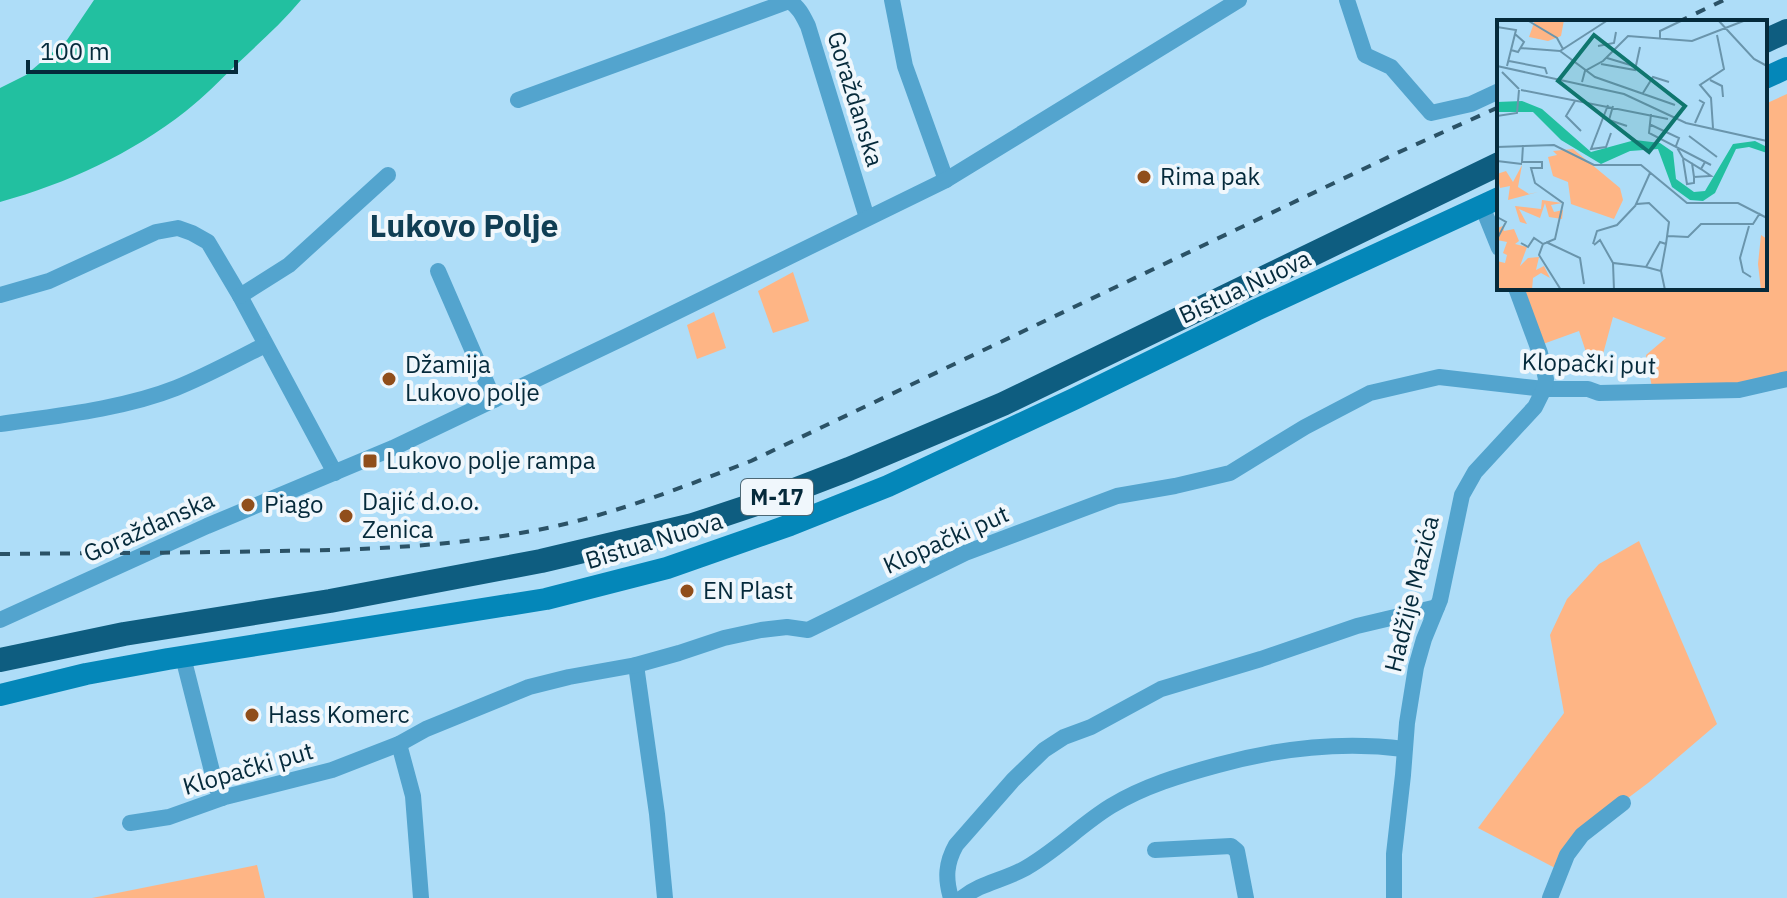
<svg xmlns="http://www.w3.org/2000/svg" width="1787" height="898" font-family="'IBM Plex Sans',sans-serif">
	<style>
		.green { fill: #feb585 }
		.water { fill: #22c0a0 }
		.lines { fill: none; stroke-linecap: round; stroke-linejoin: round }
		.street { stroke: #53a4ce; stroke-width: 16 }
		.secondary { stroke: #0487b9; stroke-width: 22 }
		.highway { stroke: #0e5d80; stroke-width: 24 }
		.rail { stroke: #2b5266; stroke-width: 4; stroke-dasharray: 10 10; stroke-linecap: butt }
		.poi-dot { fill: #904e1b; stroke: #f0f7fc; stroke-width: 3 }
		.labels { text-anchor: middle; stroke-width: 8; stroke-linejoin: round; paint-order: stroke }
		.shield { fill: #f0f7fc; stroke: #4c6875; stroke-width: 2 }
		.shield-label { font-size: 22px; font-weight: bold; fill: #052a3b }
		.street-label { font-size: 24px; fill: #052a3b; stroke: #f0f7fc }
		.poi-label { font-size: 24px; fill: #052a3b; stroke: #f0f7fc; text-anchor: start }
		.district-label { font-size: 32px; font-weight: bold; fill: #103e54; stroke: #f0f7fc }
		.inset-road { fill: none; stroke: #6a95ac; stroke-width: 2 }
		.view { fill: #0f766e; fill-opacity: 0.15; stroke: #0f766e; stroke-width: 4 }
		.inset-edge { fill: none; stroke: #052a3b; stroke-width: 4 }
	</style>
	<rect width="100%" height="100%" fill="#aeddf8"/>
	<!-- green -->
	<g class="green">
		<path d="M1787,94V373L1745,383L1653,393L1646,355L1666,338L1613,317L1599,369L1590,364L1579,331L1543,344L1520,292L1534,288H1765V104Z"/>
		<path d="M793,272L809,321L773,333L758,291Z"/>
		<path d="M714,312L726,348L697,359L687,325Z"/>
		<path d="M1639,541L1717,724L1648,783L1572,840L1557,869L1478,828L1564,713L1550,635L1567,599L1599,564Z"/>
		<path d="M257,865L265,898H92Z"/>
	</g>
	<!-- water -->
	<path class="water" d="M94,0H301C281,24 258,44 236,65C220,80 204,97 186,111C131,154 68,183 0,202V88L26,75L67,40Z"/>
	<g class="lines">
		<!-- street -->
		<g class="street">
			<path d="M892,0L905,66L946,180"/>
			<path d="M1347,0L1365,55L1391,67L1431,113L1471,104L1499,91"/>
			<path d="M518,100L789,1C799,7 803,16 808,26L867,218"/>
			<path d="M1482,206L1499,248"/>
			<path d="M438,271L494,400"/>
			<path d="M0,295L49,281L156,232L178,228L192,233L208,242L240,296L335,473"/>
			<path d="M240,296L289,265L388,175"/>
			<path d="M0,424C56,416 123,409 176,388C206,376 235,360 265,345"/>
			<path d="M0,620L207,526L393,448L625,337L946,180L1239,0"/>
			<path d="M183,657L216,787L222,798"/>
			<path d="M636,665L657,814L665,898"/>
			<path d="M399,744L413,796L421,898"/>
			<path d="M130,823L169,817L225,797L332,770L399,744L426,729L529,687L569,677L636,665L679,653L724,638L761,630L787,627L808,630L965,553L1117,496L1175,486L1230,473L1305,427L1370,393L1439,377L1544,389H1588L1599,393L1739,390L1787,379"/>
			<path d="M1155,850L1231,846L1237,851L1246,898"/>
			<path d="M951,898C945,878 946,863 956,845L1013,780L1044,750L1064,737L1091,727L1161,689L1261,659L1357,626L1437,607"/>
			<path d="M962,898C981,883 1001,881 1022,870C1054,853 1080,825 1111,806C1144,786 1181,775 1218,765C1280,748 1341,741 1404,749"/>
			<path d="M1394,898V854L1403,775L1407,723L1416,667L1424,639L1440,600L1462,495L1475,472L1535,407L1544,389L1546,379L1540,353L1516,288"/>
			<path d="M1550,898L1567,855L1582,835L1623,803"/>
		</g>
		<!-- secondary -->
		<g class="secondary">
			<path d="M1765,78L1787,68"/>
			<path d="M0,695L86,674L168,659L546,599L667,568L790,525L888,486L1074,399L1256,310L1499,198"/>
		</g>
		<!-- highway -->
		<g class="highway">
			<path d="M1765,41L1787,31"/>
			<path d="M0,660L124,634L330,601L541,561L693,525L771,499L849,469L1003,404L1499,164"/>
		</g>
		<!-- rail -->
		<g class="rail">
			<path d="M1678,22L1724,0"/>
			<path d="M0,554C91,553 182,553 273,551C360,550 447,547 532,531C608,517 680,488 751,461L1397,153L1499,107"/>
		</g>
	</g>
	<!-- markers -->
	<g class="poi-dot">
		<circle cx="1144" cy="177" r="8"/>
		<circle cx="389" cy="379" r="8"/>
		<rect x="362" y="453" width="16" height="16" rx="4"/>
		<circle cx="248" cy="505" r="8"/>
		<circle cx="346" cy="516" r="8"/>
		<circle cx="687" cy="591" r="8"/>
		<circle cx="252" cy="715" r="8"/>
	</g>
	<g class="labels">
		<!-- shield labels -->
		<rect class="shield" x="741" y="479" width="72" height="36" rx="6"/>
		<g class="shield-label">
			<text x="777" y="505">M-17</text>
		</g>
		<!-- street labels -->
		<g class="street-label">
			<text transform="translate(855 99) rotate(73)" y="8">Goraždanska</text>
			<text transform="translate(1245 287) rotate(-25)" y="8">Bistua Nuova</text>
			<text transform="translate(1589 364) rotate(2)" y="8">Klopački put</text>
			<text transform="translate(149 527) rotate(-24)" y="8">Goraždanska</text>
			<text transform="translate(946 540) rotate(-24)" y="8">Klopački put</text>
			<text transform="translate(654 541) rotate(-17)" y="8">Bistua Nuova</text>
			<text transform="translate(1412 594) rotate(-76)" y="8">Hadžije Mazića</text>
			<text transform="translate(248 769) rotate(-16)" y="8">Klopački put</text>
		</g>
		<!-- poi labels -->
		<g class="poi-label">
			<text x="1160" y="185">Rima pak</text>
			<text x="405" y="373">Džamija<tspan x="405" dy="28">Lukovo polje</tspan></text>
			<text x="386" y="469">Lukovo polje rampa</text>
			<text x="362" y="510">Dajić d.o.o.<tspan x="362" dy="28">Zenica</tspan></text>
			<text x="264" y="513">Piago</text>
			<text x="703" y="599">EN Plast</text>
			<text x="268" y="723">Hass Komerc</text>
		</g>
		<!-- district labels -->
		<g class="district-label">
			<text x="464" y="237">Lukovo Polje</text>
		</g>
	</g>
	<!-- overview -->
	<g transform="translate(1497 20)">
		<rect width="270" height="270" fill="#aeddf8"/>
		<path d="M38,0H67L64,16L51,21L32,17ZM76,129L123,168L126,180L117,199L74,184L71,162L56,156L51,137L60,135L56,131ZM25,145L21,167L32,174L41,172L11,180L13,166L3,168L0,154L9,151L16,162ZM45,180L65,183L54,185L57,192L66,190L65,199L52,197L48,183L43,198L22,189L30,204L23,202L18,186L44,189ZM6,206L7,211L17,209L22,221L18,224L30,227L23,246L31,238L42,237L39,250L47,246L53,258L44,253L36,258L35,270H0V241L8,243L10,235L6,233L10,222L0,220V208ZM264,215L270,219V270H264L261,244Z" fill="#feb585"/>
		<path d="M25,81L45,89L94,132L138,120L163,123L176,132L179,159L197,172L208,171L236,124L258,121L270,127V133L252,127L239,129L218,173L206,181L193,180L175,167L161,129L133,131L104,144L64,120L36,92H0V82Z" fill="#22c0a0"/>
		<path class="inset-road" d="M30,0L60,18L66,29M221,0L257,39L270,46M0,7L19,10L10,46M163,20V11L186,0M101,26L117,23L119,12M23,28L63,31L111,0M14,30L21,32L27,22L18,14M63,31L98,57L178,85M110,38L140,47M12,41L48,48L50,54M104,44L138,50L143,27M0,46L127,74L189,103L270,121M5,52L22,69M213,60L225,66L226,77M85,62L88,51L106,41L131,16L195,21L249,0M24,70L171,99M146,73L156,57L172,62M78,81L69,96L84,111M111,85L94,129L109,127L114,113M116,86L112,100L130,106M154,94L152,113L214,145M0,96L20,93L22,70M198,103L207,83L202,80M152,104L182,118L179,126L186,138L204,149L208,142M216,108L214,78L203,65L227,49L220,15M192,116L220,137M26,125L25,142H45V148H34L38,163L66,183L58,219L46,224L42,235L64,270M0,127L57,125L97,145H144L190,183H241L270,198M186,139L190,164L197,163V157M0,141L25,144M195,143L197,157L214,156L204,149M153,153L139,184L152,183L172,202L169,224M0,197L9,202L0,219M252,206L243,238L246,252L254,257M171,216L191,217L204,204H256L263,193M49,222L83,238L87,264M24,223L31,227L37,218L46,224M96,224L100,211L120,205L139,185M97,225L103,220L116,243M149,247L164,251L168,270M117,270L116,243L149,247L163,222L169,224L164,251"/>
		<path class="view" d="M97,15L188,86L152,132L61,61Z"/>
		<rect width="270" height="270" class="inset-edge"/>
	</g>
	<!-- scale -->
	<path d="M28 60v12h208v-12" fill="none" stroke="#052a3b" stroke-width="4"/>
	<text x="40" y="60" font-size="24" fill="#052a3b" stroke="#f0f7fc" stroke-width="6" paint-order="stroke">100 m</text>
</svg>
